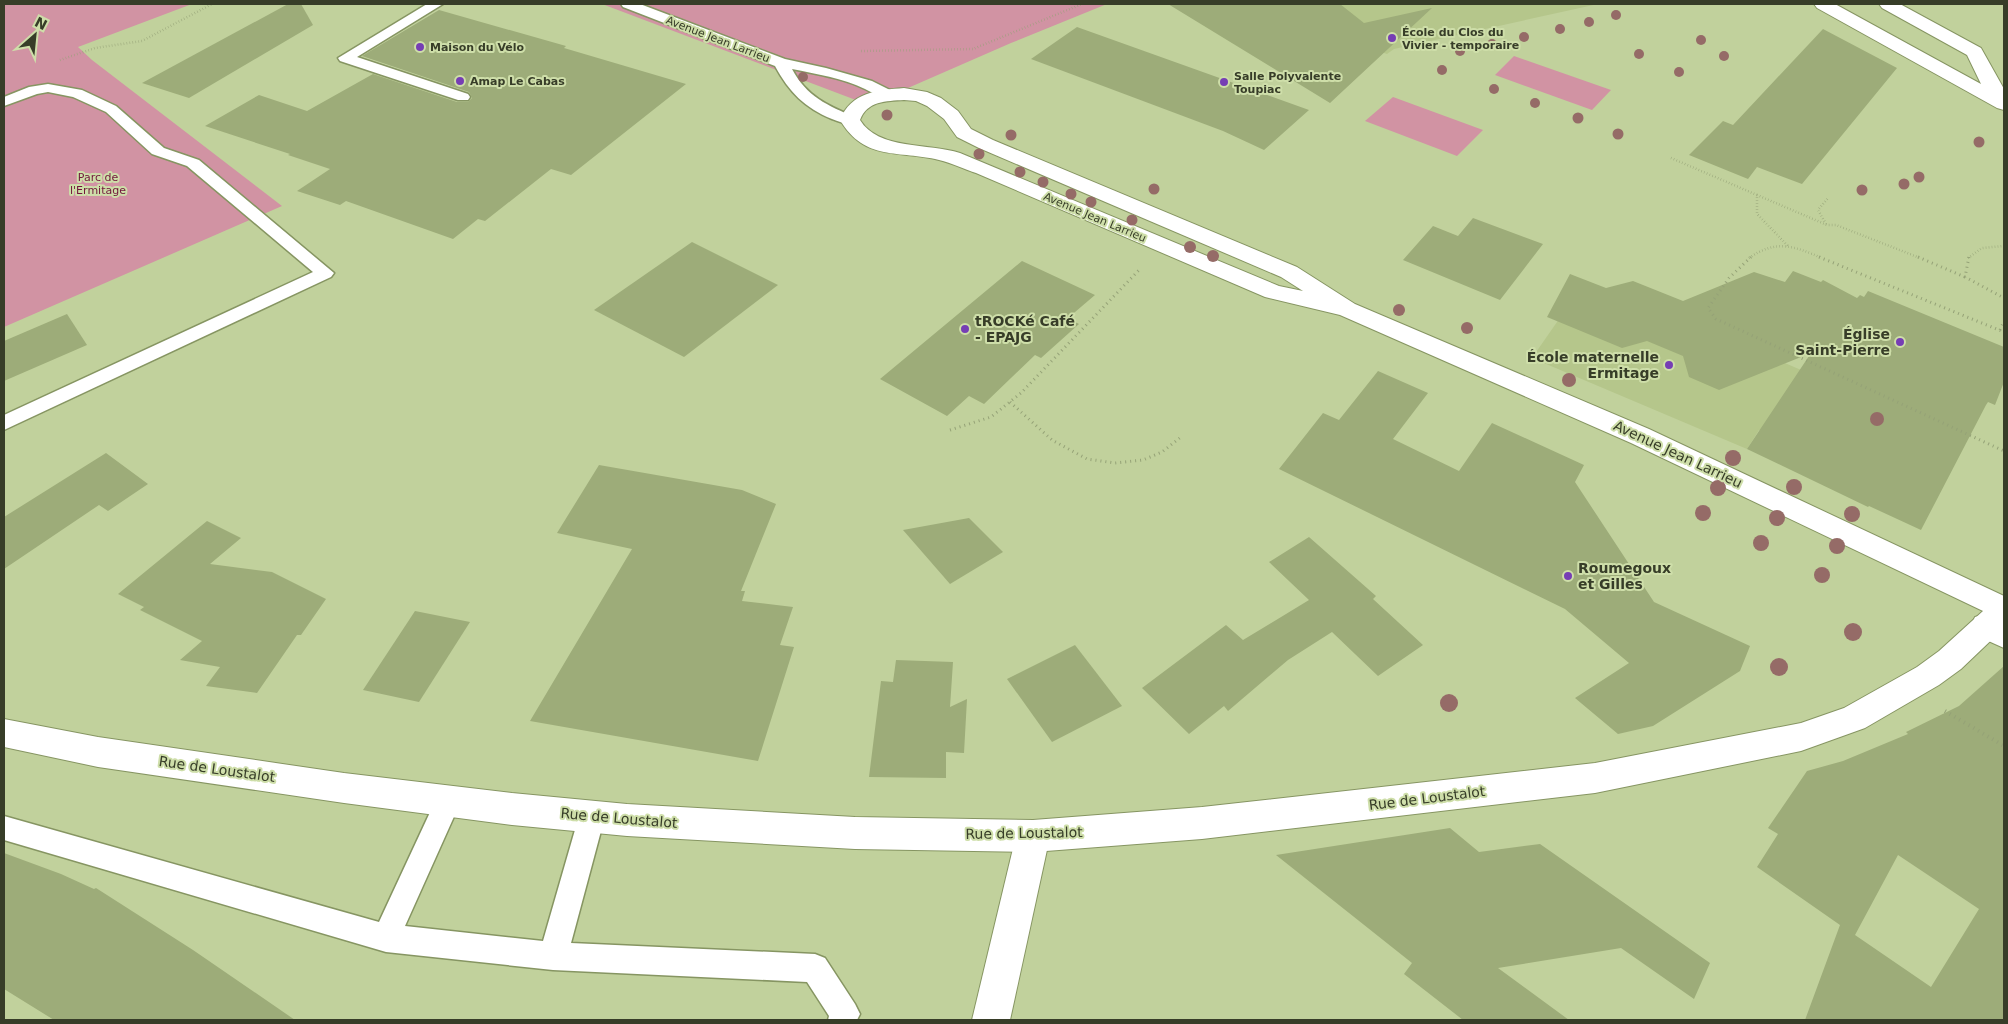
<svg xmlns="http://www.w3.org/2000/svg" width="2008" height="1024" font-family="'DejaVu Sans',sans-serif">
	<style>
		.built { fill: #b5c68b }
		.green { fill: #d193a3 }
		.building { fill: #9dac79; fill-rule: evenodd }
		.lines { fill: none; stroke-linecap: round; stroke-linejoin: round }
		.service-casing { stroke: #869562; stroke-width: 3 }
		.pedestrian-casing { stroke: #869562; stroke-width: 2 }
		.minor-casing { stroke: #869562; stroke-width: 2 }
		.tertiary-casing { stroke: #869562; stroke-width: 2 }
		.path-far2 { stroke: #95a277; stroke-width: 2.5; stroke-dasharray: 0.5 2.5; stroke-linecap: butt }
		.path-far1 { stroke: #95a277; stroke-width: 3; stroke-dasharray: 1 4; stroke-linecap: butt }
		.path { stroke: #95a277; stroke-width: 4; stroke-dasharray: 1 4.5; stroke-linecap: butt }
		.service { fill: #fff; fill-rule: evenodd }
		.pedestrian { fill: #fff; fill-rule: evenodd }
		.minor { fill: #fff; fill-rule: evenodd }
		.tertiary { fill: #fff; fill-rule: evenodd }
		.tree { fill: #956b67 }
		.poi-dot { fill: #763eb4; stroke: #cedea9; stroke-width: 2 }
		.labels { text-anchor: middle; stroke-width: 4; stroke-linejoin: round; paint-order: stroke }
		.far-poi-label { font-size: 11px; font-weight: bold; fill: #373d28; stroke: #cedea9; text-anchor: start }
		.far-street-label { font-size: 11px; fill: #373d28; stroke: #cedea9 }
		.far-park-label { font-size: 11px; fill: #71173b; stroke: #cedea9 }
		.poi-label { font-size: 14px; font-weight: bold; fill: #373d28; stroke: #cedea9; text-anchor: start }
		.street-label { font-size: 14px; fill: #373d28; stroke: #cedea9 }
	</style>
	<rect width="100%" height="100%" fill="#c1d19c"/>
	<!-- built -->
	<g class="built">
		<path d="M1273,4H1598L1394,49L1387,54L1310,28L1283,4L1275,5Z"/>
		<path d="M1582,286L1778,360L1801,370L1763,432L1759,430L1747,449L1532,358Z"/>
	</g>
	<!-- green -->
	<g class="green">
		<path d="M4,4H192L78,47L92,60L282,206L4,327Z"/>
		<path d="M602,4H1107L1011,43L869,105Z"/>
		<path d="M1514,56L1611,90L1592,110L1495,75Z"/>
		<path d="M1393,97L1483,130L1457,156L1365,121Z"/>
	</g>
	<!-- building -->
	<g class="building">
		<path d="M288,4H301L313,25L189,98L142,83Z"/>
		<path d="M1168,4H1340L1364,23L1432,8L1330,103Z"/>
		<path d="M439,10L566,46L564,48L686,84L571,175L551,169L485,221L478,219L453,239L346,201L340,205L297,191L330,169L288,155L290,154L205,126L259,95L307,111L373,74L457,102H468L472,98L469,92L362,56Z"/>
		<path d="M1077,27L1309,110L1264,150L1223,131L1031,59Z"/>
		<path d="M1823,29L1897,68L1802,184L1757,167L1748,179L1689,155L1723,121L1733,125Z"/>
		<path d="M1473,218L1543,244L1500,300L1403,260L1433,226L1458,236Z"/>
		<path d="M692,242L778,285L684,357L594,310Z"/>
		<path d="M1022,261L1095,295L1068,318L1079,324L1041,358L1035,355L984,404L969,396L947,416L880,379Z"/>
		<path d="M1793,271L1821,282L1823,280L1857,298L1860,295L1864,297L1868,291L2004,347V382L1995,405L1988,402L1986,405L1921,530L1869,506L1868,507L1747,449L1811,353L1719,390L1689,377L1683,356L1647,341L1622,348L1547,317L1570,274L1606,288L1633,281L1683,301L1754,272L1785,282Z"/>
		<path d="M67,314L87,345L4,381V341Z"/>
		<path d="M1378,371L1428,393L1393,439L1459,471L1492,423L1584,465L1575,482L1654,602L1750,646L1740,671L1653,726L1618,734L1575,698L1629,663L1565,609L1279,469L1323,413L1339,420Z"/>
		<path d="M106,453L148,484L108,511L99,505L4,569V517Z"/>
		<path d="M599,465L742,490L776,504L741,591H745L742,601L793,607L780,645L794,647L758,761L530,721L632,549L557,533Z"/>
		<path d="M969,518L1003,552L950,584L903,530Z"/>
		<path d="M207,521L241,538L210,564L272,572L326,599L301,635H297L257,693L206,686L220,667L180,660L202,641L140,610L144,607L118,594Z"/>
		<path d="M1309,537L1376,596L1373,599L1423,645L1378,676L1332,632L1288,660L1228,711L1224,706L1189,734L1142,688L1226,625L1243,640L1309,600L1269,562Z"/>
		<path d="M415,611L470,622L419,702L363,690Z"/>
		<path d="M1075,645L1122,706L1052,742L1007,679Z"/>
		<path d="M896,660L953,662L950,707L967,699L964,753L946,752V778L869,777L881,681L893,682Z"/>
		<path d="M2004,666V1020H1805L1840,925L1757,867L1778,834L1768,828L1807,771L1843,761L1908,734L1906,732L1959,706ZM1898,855L1979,909L1931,987L1855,935Z"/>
		<path d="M1450,828L1479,852L1540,844L1710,963L1694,999L1621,948L1498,968L1569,1020H1463L1404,974L1412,963L1276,855Z"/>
		<path d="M4,853L61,874L94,889L96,888L193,950L295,1020H54L4,989Z"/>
	</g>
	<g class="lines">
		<!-- service casing -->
		<g class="service-casing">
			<g id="service">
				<path d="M427,4H443L357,57L468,94L470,97L468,100H458L340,61L338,58Z"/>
				<path d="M621,4H640L785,59L826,68L872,81L894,92L896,95L894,98C884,101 874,93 865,89C843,78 816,74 792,69C806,96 828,106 855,117L858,120L855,123C847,125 840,122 832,119C805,108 789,92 775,66L623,7Z"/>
				<path d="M48,84L82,90L116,106L164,148L199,160L334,273L331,277L4,430V415L313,272L187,166L152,154L106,112L73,97L48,92L37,94L4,106V97L29,87Z"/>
				<path d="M448,789L457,793L461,801L405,926L543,941L579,816L583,807L592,804L601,807L605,816L571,943L815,954L825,958L855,1004L860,1014L857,1020H828L829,1016L807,982L553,970L386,952L4,840V816L379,922L439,793Z"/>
			</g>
		</g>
		<!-- pedestrian casing -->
		<g class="pedestrian-casing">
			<path id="pedestrian" d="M1986,614L2004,621V648L1975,635L1971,626L1975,617Z"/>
		</g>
		<!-- minor casing -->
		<g class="minor-casing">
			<g id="minor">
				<path d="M904,88L927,92L941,98L958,111L971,129L993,140L1297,267L1355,304L1649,429L2004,596V621L1631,443L1340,315L1265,297L976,173C964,169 952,163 939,160C899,150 865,162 840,120C851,92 878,90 904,88ZM904,100L916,101L927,106L944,119L957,137L979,148L1281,277L1303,291L1279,286L960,153C929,143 878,150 860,120C867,101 886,101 904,100Z"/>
				<path d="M1033,820L1045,825L1050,836L1010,1020H972L1016,836L1021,825Z"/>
			</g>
		</g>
		<!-- tertiary casing -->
		<g class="tertiary-casing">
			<g id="tertiary">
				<path d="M1814,4H1835L1981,84L1967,55L1882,8L1879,4H1900L1981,48L2004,89V110L1997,108L1817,8Z"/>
				<path d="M2004,598V628L1961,669L1939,685L1865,728L1801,751L1595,793L1202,839L1033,852L855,849L627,836L512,825L344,803L98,767L4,747V719L98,737L344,773L512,793L627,804L855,817L1033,820L1202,807L1595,763L1801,723L1844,708L1917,667L1939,651L1994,601Z"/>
			</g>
		</g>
		<!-- path-far2 -->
		<g class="path-far2">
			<path d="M861,51L973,49L1082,4"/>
			<path d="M60,60L95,48L142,41L212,4"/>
			<path d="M1671,158L1757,195V214L1788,246"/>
			<path d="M1757,195L1827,225H1836L1920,258"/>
			<path d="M1826,224L1818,210L1828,198"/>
			<path d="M1749,258C1777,239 1793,246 1822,258"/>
			<path d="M1968,258L1982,248L2004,246"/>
		</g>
		<!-- path-far1 -->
		<g class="path-far1">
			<path d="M1751,257L1729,278L1708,308L1716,319L2004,451"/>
			<path d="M1819,257L2004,332"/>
			<path d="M1918,257L1965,277"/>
			<path d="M1969,257L1965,277L2004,298"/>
			<path d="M2000,330L2004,321"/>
			<path d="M1010,402L1052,440L1087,459L1115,463L1143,460L1162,452L1181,437"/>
			<path d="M950,430L991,417L1021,393L1140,269"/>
		</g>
		<!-- path -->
		<path class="path" d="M1945,711L2004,746"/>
		<!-- service -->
		<use href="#service" class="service"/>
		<!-- pedestrian -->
		<use href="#pedestrian" class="pedestrian"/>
		<!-- minor -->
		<use href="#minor" class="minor"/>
		<!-- tertiary -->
		<use href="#tertiary" class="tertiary"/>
	</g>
	<!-- trees -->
	<g class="tree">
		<circle cx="1616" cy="15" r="5"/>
		<circle cx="1589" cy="22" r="5"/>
		<circle cx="1560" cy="29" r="5"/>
		<circle cx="1524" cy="37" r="5"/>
		<circle cx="1701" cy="40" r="5"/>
		<circle cx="1492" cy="44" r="5"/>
		<circle cx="1460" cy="51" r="5"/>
		<circle cx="1639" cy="54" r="5"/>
		<circle cx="1724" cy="56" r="5"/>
		<circle cx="1442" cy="70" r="5"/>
		<circle cx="1679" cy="72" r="5"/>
		<circle cx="803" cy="77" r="5"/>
		<circle cx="1494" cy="89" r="5"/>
		<circle cx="1535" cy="103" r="5"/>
		<circle cx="887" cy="115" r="5.5"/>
		<circle cx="1578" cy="118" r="5.5"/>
		<circle cx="1618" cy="134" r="5.5"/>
		<circle cx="1011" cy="135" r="5.5"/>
		<circle cx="1979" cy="142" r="5.5"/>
		<circle cx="979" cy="154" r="5.5"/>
		<circle cx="1020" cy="172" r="5.5"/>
		<circle cx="1919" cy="177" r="5.5"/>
		<circle cx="1043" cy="182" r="5.5"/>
		<circle cx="1904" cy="184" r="5.5"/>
		<circle cx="1154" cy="189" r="5.5"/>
		<circle cx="1862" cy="190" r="5.5"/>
		<circle cx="1071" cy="194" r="5.5"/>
		<circle cx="1091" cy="202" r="5.5"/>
		<circle cx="1132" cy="220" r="5.5"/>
		<circle cx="1190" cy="247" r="6"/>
		<circle cx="1213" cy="256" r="6"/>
		<circle cx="1399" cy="310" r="6"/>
		<circle cx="1467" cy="328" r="6"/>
		<circle cx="1569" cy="380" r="7"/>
		<circle cx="1877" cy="419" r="7"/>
		<circle cx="1733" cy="458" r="8"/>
		<circle cx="1794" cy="487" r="8"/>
		<circle cx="1718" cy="488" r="8"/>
		<circle cx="1703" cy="513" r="8"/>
		<circle cx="1852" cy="514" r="8"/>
		<circle cx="1777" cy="518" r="8"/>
		<circle cx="1761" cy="543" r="8"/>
		<circle cx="1837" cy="546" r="8"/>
		<circle cx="1822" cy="575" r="8"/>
		<circle cx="1853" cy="632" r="9"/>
		<circle cx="1779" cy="667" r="9"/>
		<circle cx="1449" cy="703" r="9"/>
	</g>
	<!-- markers -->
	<g class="poi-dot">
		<circle cx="1392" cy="38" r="5"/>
		<circle cx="420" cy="47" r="5"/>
		<circle cx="460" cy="81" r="5"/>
		<circle cx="1224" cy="82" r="5"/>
		<circle cx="965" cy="329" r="5"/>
		<circle cx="1900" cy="342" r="5"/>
		<circle cx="1669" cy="365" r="5"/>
		<circle cx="1568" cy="576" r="5"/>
	</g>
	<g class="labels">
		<!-- far-poi labels -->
		<g class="far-poi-label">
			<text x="1402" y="36">École du Clos du<tspan x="1402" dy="13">Vivier - temporaire</tspan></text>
			<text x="430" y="51">Maison du Vélo</text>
			<text x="1234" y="80">Salle Polyvalente<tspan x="1234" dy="13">Toupiac</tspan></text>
			<text x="470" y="85">Amap Le Cabas</text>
		</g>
		<!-- far-street labels -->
		<g class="far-street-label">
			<text transform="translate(718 39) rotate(21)" y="4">Avenue Jean Larrieu</text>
			<text transform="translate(1095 217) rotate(23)" y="4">Avenue Jean Larrieu</text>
		</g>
		<!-- far-park labels -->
		<g class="far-park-label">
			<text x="98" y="181">Parc de<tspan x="98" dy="13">l'Ermitage</tspan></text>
		</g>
		<!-- poi labels -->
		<g class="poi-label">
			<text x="975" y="326">tROCKé Café<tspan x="975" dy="16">- EPAJG</tspan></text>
			<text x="1890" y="339" text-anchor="end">Église<tspan x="1890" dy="16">Saint-Pierre</tspan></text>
			<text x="1659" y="362" text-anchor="end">École maternelle<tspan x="1659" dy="16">Ermitage</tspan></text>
			<text x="1578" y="573">Roumegoux<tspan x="1578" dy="16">et Gilles</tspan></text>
		</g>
		<!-- street labels -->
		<g class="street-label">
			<text transform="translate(1678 454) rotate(25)" y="5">Avenue Jean Larrieu</text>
			<text transform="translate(217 769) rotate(8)" y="5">Rue de Loustalot</text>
			<text transform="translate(1427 798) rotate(-7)" y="5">Rue de Loustalot</text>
			<text transform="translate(619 818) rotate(5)" y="5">Rue de Loustalot</text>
			<text transform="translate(1024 833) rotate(-1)" y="5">Rue de Loustalot</text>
		</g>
	</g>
	<!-- border -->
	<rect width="2008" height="1024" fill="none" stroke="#373d28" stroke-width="10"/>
	<!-- north arrow -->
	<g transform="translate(35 35) rotate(27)" stroke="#cedea9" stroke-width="4" paint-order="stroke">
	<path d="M0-4L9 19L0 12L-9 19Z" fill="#373d28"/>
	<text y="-8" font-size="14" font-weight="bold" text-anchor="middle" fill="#373d28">N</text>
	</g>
</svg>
